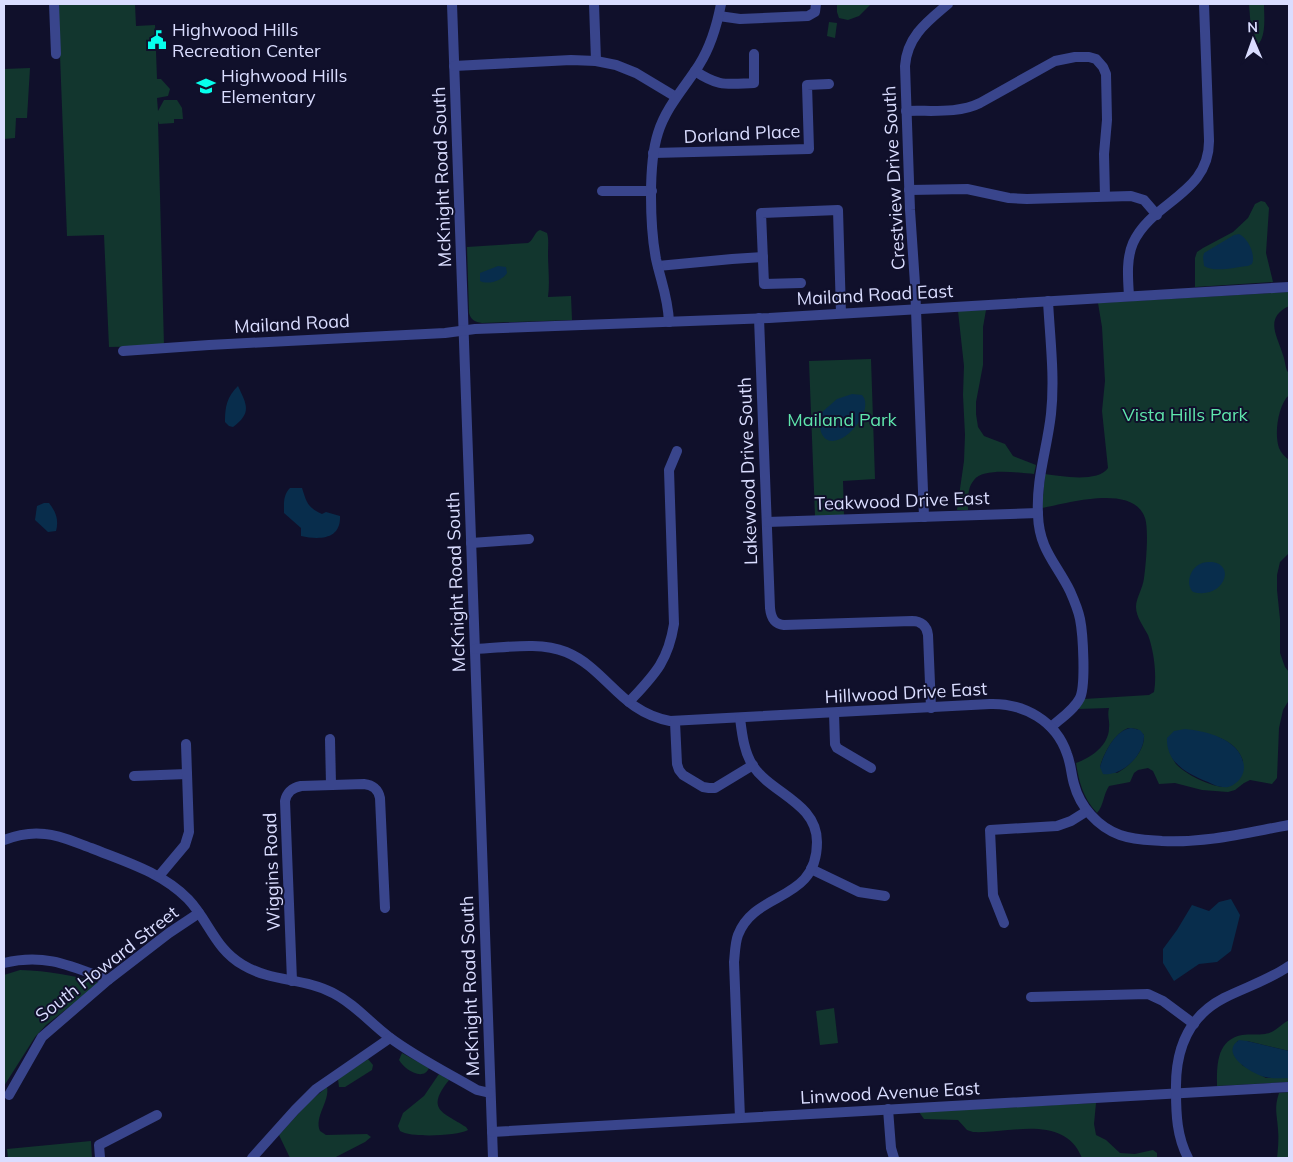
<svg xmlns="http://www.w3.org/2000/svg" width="1293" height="1162" font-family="Mulish,sans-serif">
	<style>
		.green { fill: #12362e; fill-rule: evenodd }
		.water { fill: #082d4c }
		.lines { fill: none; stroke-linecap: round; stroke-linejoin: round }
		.minor { stroke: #39458c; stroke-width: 10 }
		.labels { text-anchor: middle; stroke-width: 4; stroke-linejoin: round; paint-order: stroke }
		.poi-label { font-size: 18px; fill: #daddff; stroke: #10102b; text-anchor: start }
		.street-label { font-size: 18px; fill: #daddff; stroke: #10102b }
		.park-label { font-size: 18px; fill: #5fe6ac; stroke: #10102b }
	</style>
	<rect width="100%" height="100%" fill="#10102b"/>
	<!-- green -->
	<g class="green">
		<path d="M58,4H135L136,26L155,25L157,79H161L170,89L168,96L157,98L158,111L164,100H177L182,108L183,119H174V123L159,124L158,121L164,346L109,347L104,235L67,236Z"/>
		<path d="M837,4H871L859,16L848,20L839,18L837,12Z"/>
		<path d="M1249,4H1264C1264,16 1267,39 1256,46H1253L1252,43Z"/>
		<path d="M829,22L837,23L835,38L827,36Z"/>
		<path d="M30,68L27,118H16L15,138L4,139V69Z"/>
		<path d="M1261,201L1265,202L1269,208L1266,253L1273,282L1195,287V258L1197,252L1203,248L1233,232L1248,218L1255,204Z"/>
		<path d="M540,230L547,233C549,239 548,246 548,253C548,268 550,282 548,297L571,296L572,320L482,323C475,322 471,320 469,313L467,247L528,243C534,240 534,232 540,230Z"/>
		<path d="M1289,292V306C1264,318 1277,335 1283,355C1285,360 1285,366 1287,371L1289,373V395C1278,405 1274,434 1279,448C1281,453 1285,457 1289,460V553L1280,562L1277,575V590L1280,619V653L1285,667L1289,672V700L1283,710L1279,728L1277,778L1272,784L1250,780L1244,783L1235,790L1228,792L1202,790L1175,783L1159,784L1153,771L1148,768L1138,770L1134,773L1130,782L1109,786C1103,795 1104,805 1097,813C1083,798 1079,782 1076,763C1091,758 1109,745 1109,728C1110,721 1107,716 1109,708L1077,709L1084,699L1149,695L1154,692C1157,675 1154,651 1148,635C1144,627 1136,617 1136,607C1136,598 1143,588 1144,578C1146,564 1149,530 1145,518C1133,483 1066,504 1042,508L1045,474C1060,476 1098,483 1108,468L1102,411L1105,381L1102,327L1098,303ZM1128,728L1137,729L1144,735C1145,751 1130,766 1117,773L1100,767C1104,753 1114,734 1128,728ZM1205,733C1222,738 1237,743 1243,761L1227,787C1213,788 1186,775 1176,764C1173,760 1171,755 1169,750Z"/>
		<path d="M986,310L983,327V365L976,402V414L978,427L984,436L1005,444L1013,456L1036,465L1034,474C1020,473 983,467 974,480C967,488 968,500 968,510H957L964,461L965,435L963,395L964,366L958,311Z"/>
		<path d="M871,359L875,479L843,481L844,515L815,516L809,361Z"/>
		<path d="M20,970C48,971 73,975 100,983L46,1025L35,1037L4,1086V975Z"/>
		<path d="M834,1008L838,1043L820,1045L816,1011Z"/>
		<path d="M1289,1020V1051L1247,1041H1237L1242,1065L1266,1078H1289V1082L1217,1086C1217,1066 1216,1040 1242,1035C1249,1034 1258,1035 1265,1034C1275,1033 1281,1024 1289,1020Z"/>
		<path d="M402,1053L429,1068C423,1082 404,1069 399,1060Z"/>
		<path d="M368,1059L373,1065L372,1070L345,1087H339L338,1079Z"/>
		<path d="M439,1074L449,1080C425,1110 443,1112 466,1127L468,1130C457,1136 411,1138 400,1131L398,1126L403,1113L424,1096Z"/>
		<path d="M327,1087C330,1102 314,1116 320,1131L326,1135L367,1134L371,1137L365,1142L334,1158H290L279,1135L309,1102Z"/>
		<path d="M1289,1092V1158H1277C1278,1149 1279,1139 1278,1129C1277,1114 1274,1108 1279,1093Z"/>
		<path d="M1096,1103L1094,1124L1096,1135L1106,1140L1120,1153L1135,1154L1153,1150L1157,1153V1158H1082C1064,1113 1009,1134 973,1132L967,1130L958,1120L924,1119L919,1112Z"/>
		<path d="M91,1141L92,1158H8L7,1149Z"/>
	</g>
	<!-- water -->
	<g class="water">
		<path d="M1239,234C1248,238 1256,255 1252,264L1248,266C1236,267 1214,273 1204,266L1203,257L1204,253L1234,235Z"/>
		<path d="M498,266L506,267L507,273C502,281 488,285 480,281V273Z"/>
		<path d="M238,386C247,405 252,413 233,427L229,426L225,422C225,406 227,397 238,386Z"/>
		<path d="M852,394L862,395C878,412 832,461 821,432C819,426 819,419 821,413L837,399Z"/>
		<path d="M290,488H302C307,503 307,507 322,514L326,512L340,516C341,540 319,540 301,536V528L284,513C284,503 283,495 290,488Z"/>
		<path d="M44,503H49C56,512 59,520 56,531L48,532L35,520L37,506Z"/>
		<path d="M1212,562C1237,565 1223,600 1193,592C1185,584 1190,569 1200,564C1204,562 1208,562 1212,562Z"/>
		<path d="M1131,728L1140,730L1144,735C1145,754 1122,777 1103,774L1100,767C1104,753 1115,730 1131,728Z"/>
		<path d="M1185,729C1206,731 1242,739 1244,767C1244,774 1240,781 1233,785C1225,790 1216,786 1208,782C1188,774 1166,763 1167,738L1174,731Z"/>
		<path d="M1231,899L1240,915L1231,951L1217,962L1199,964L1174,981L1163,963V949L1177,930L1192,905L1209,911L1219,902Z"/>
		<path d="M1239,1040L1247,1041L1289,1051V1078C1281,1078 1273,1079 1265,1077C1253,1074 1218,1054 1239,1040Z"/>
	</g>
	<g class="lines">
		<!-- minor -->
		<g class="minor">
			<path d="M54,4L56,54"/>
			<path d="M452,4L493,1158"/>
			<path d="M594,4L596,61"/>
			<path d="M719,16L740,19L808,16L815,12L816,4"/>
			<path d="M454,66L571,60L596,61L616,65L636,73L676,97"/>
			<path d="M695,71C719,87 726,84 754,83V54"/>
			<path d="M906,111C930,110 958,114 980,103L1055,61L1075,57H1089L1096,59L1103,67L1106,74L1107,120L1104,154L1105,196"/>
			<path d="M653,153L809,149L807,85L829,84"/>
			<path d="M909,190L967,189L1009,198L1027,199L1131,196L1144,200L1157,215"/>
			<path d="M602,191H652"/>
			<path d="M658,266L732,259L763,257"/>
			<path d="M801,283L764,284L761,213L838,210L841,313"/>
			<path d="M1129,296C1128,279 1126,259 1133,243C1152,201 1210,194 1209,140L1204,4"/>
			<path d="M1048,301C1050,339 1055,377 1051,414C1047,450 1036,478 1038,515C1039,549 1056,563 1070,591C1074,600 1078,609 1080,619C1083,634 1086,685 1080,698C1074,710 1060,719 1051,727"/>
			<path d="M759,318L770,608C771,618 774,624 784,625L912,621C921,621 927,626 928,635L931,708"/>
			<path d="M669,322C668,297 661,282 656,259C650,227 648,164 658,133C666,107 685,87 699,65C711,46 717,25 721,4"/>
			<path d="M123,351L209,345L445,333L475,329L769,318L1289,287"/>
			<path d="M924,517L915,284L910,210L905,66C907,36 928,21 948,4"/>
			<path d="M767,522L1038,513"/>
			<path d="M471,543L529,539"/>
			<path d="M475,649C504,648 539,641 566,652C607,669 620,712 670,721L990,704C1024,703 1056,721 1067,754C1071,764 1071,774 1074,784C1080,807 1098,827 1120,835C1134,840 1148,840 1162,841C1207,843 1245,833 1289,825"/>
			<path d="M629,702C654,675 668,662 674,624L669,470L677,451"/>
			<path d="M834,713L835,744L837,748L871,768"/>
			<path d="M675,722L677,764L679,770L683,775L703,787L709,788H715L753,765"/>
			<path d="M330,739L331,784"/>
			<path d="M134,776L187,774"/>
			<path d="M4,840C17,835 30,832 45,834C61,835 76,843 91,848C126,862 161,872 188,899C209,921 215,949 243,965C271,982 305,978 333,993C355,1004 370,1023 389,1037C417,1058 448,1073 477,1090L490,1093"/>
			<path d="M811,869L859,892L885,896"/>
			<path d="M159,876L185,845L189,832L186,744"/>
			<path d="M1004,923L993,895L990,830L1057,826L1071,821L1087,811"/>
			<path d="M4,963C45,953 71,966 108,980"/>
			<path d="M292,981L285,801C287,792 292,788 301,786L364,784C373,785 378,789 380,798L385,908"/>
			<path d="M1031,997L1148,994L1163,1001L1194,1024"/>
			<path d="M9,1095L42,1037L108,980L169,933L199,913"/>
			<path d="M888,1109L891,1148L894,1158"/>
			<path d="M740,1118L734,962C735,953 735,943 738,935C755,890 817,903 817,842C817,803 772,794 753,766C744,752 742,734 740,718"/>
			<path d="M492,1132L1289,1087"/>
			<path d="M100,1158L99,1145L157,1115"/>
			<path d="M252,1158L295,1110L316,1089L390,1038"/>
			<path d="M1188,1158C1177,1137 1176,1115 1176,1091C1175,1052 1187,1017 1224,998C1246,987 1269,980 1289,966"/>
		</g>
	</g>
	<!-- icons -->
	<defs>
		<g id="civic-bare" transform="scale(1.5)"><path d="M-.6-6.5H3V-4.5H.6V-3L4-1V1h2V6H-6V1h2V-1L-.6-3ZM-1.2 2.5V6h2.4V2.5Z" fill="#06ffec" stroke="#10102b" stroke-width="2.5" paint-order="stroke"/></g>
		<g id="school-bare" transform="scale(1.5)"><path d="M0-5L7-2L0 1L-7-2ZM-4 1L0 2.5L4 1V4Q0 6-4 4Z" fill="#06ffec" stroke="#10102b" stroke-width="2.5" paint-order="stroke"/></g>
	</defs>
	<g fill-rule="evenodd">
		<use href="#civic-bare" x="157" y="40"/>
		<use href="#school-bare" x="206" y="86"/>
	</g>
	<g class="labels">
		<!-- poi labels -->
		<g class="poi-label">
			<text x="172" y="36">Highwood Hills<tspan x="172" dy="21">Recreation Center</tspan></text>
			<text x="221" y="82">Highwood Hills<tspan x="221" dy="21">Elementary</tspan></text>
		</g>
		<!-- street labels -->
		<g class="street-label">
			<text transform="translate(742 134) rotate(-3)" y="6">Dorland Place</text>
			<text transform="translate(442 177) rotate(-92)" y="6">McKnight Road South</text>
			<text transform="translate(894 178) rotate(-93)" y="6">Crestview Drive South</text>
			<text transform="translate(875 295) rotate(-3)" y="6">Mailand Road East</text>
			<text transform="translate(292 324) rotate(-3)" y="6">Mailand Road</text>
			<text transform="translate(748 471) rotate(-92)" y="6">Lakewood Drive South</text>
			<text transform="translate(902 501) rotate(-2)" y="6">Teakwood Drive East</text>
			<text transform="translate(456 582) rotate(-92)" y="6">McKnight Road South</text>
			<text transform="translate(906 693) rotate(-3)" y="6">Hillwood Drive East</text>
			<text transform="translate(272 872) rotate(-92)" y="6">Wiggins Road</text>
			<text transform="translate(107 964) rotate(-38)" y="6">South Howard Street</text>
			<text transform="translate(470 986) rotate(-92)" y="6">McKnight Road South</text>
			<text transform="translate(890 1093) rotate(-3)" y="6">Linwood Avenue East</text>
		</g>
		<!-- park labels -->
		<g class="park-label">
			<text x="1185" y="421">Vista Hills Park</text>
			<text x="842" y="426">Mailand Park</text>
		</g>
	</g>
	<!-- border -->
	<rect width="1293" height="1162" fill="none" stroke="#daddff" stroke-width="10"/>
	<!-- north arrow -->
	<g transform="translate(1253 40) rotate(358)" stroke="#10102b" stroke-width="4" paint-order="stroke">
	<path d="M0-4L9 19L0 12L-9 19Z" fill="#daddff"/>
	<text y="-8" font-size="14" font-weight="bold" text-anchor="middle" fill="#daddff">N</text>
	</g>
</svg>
